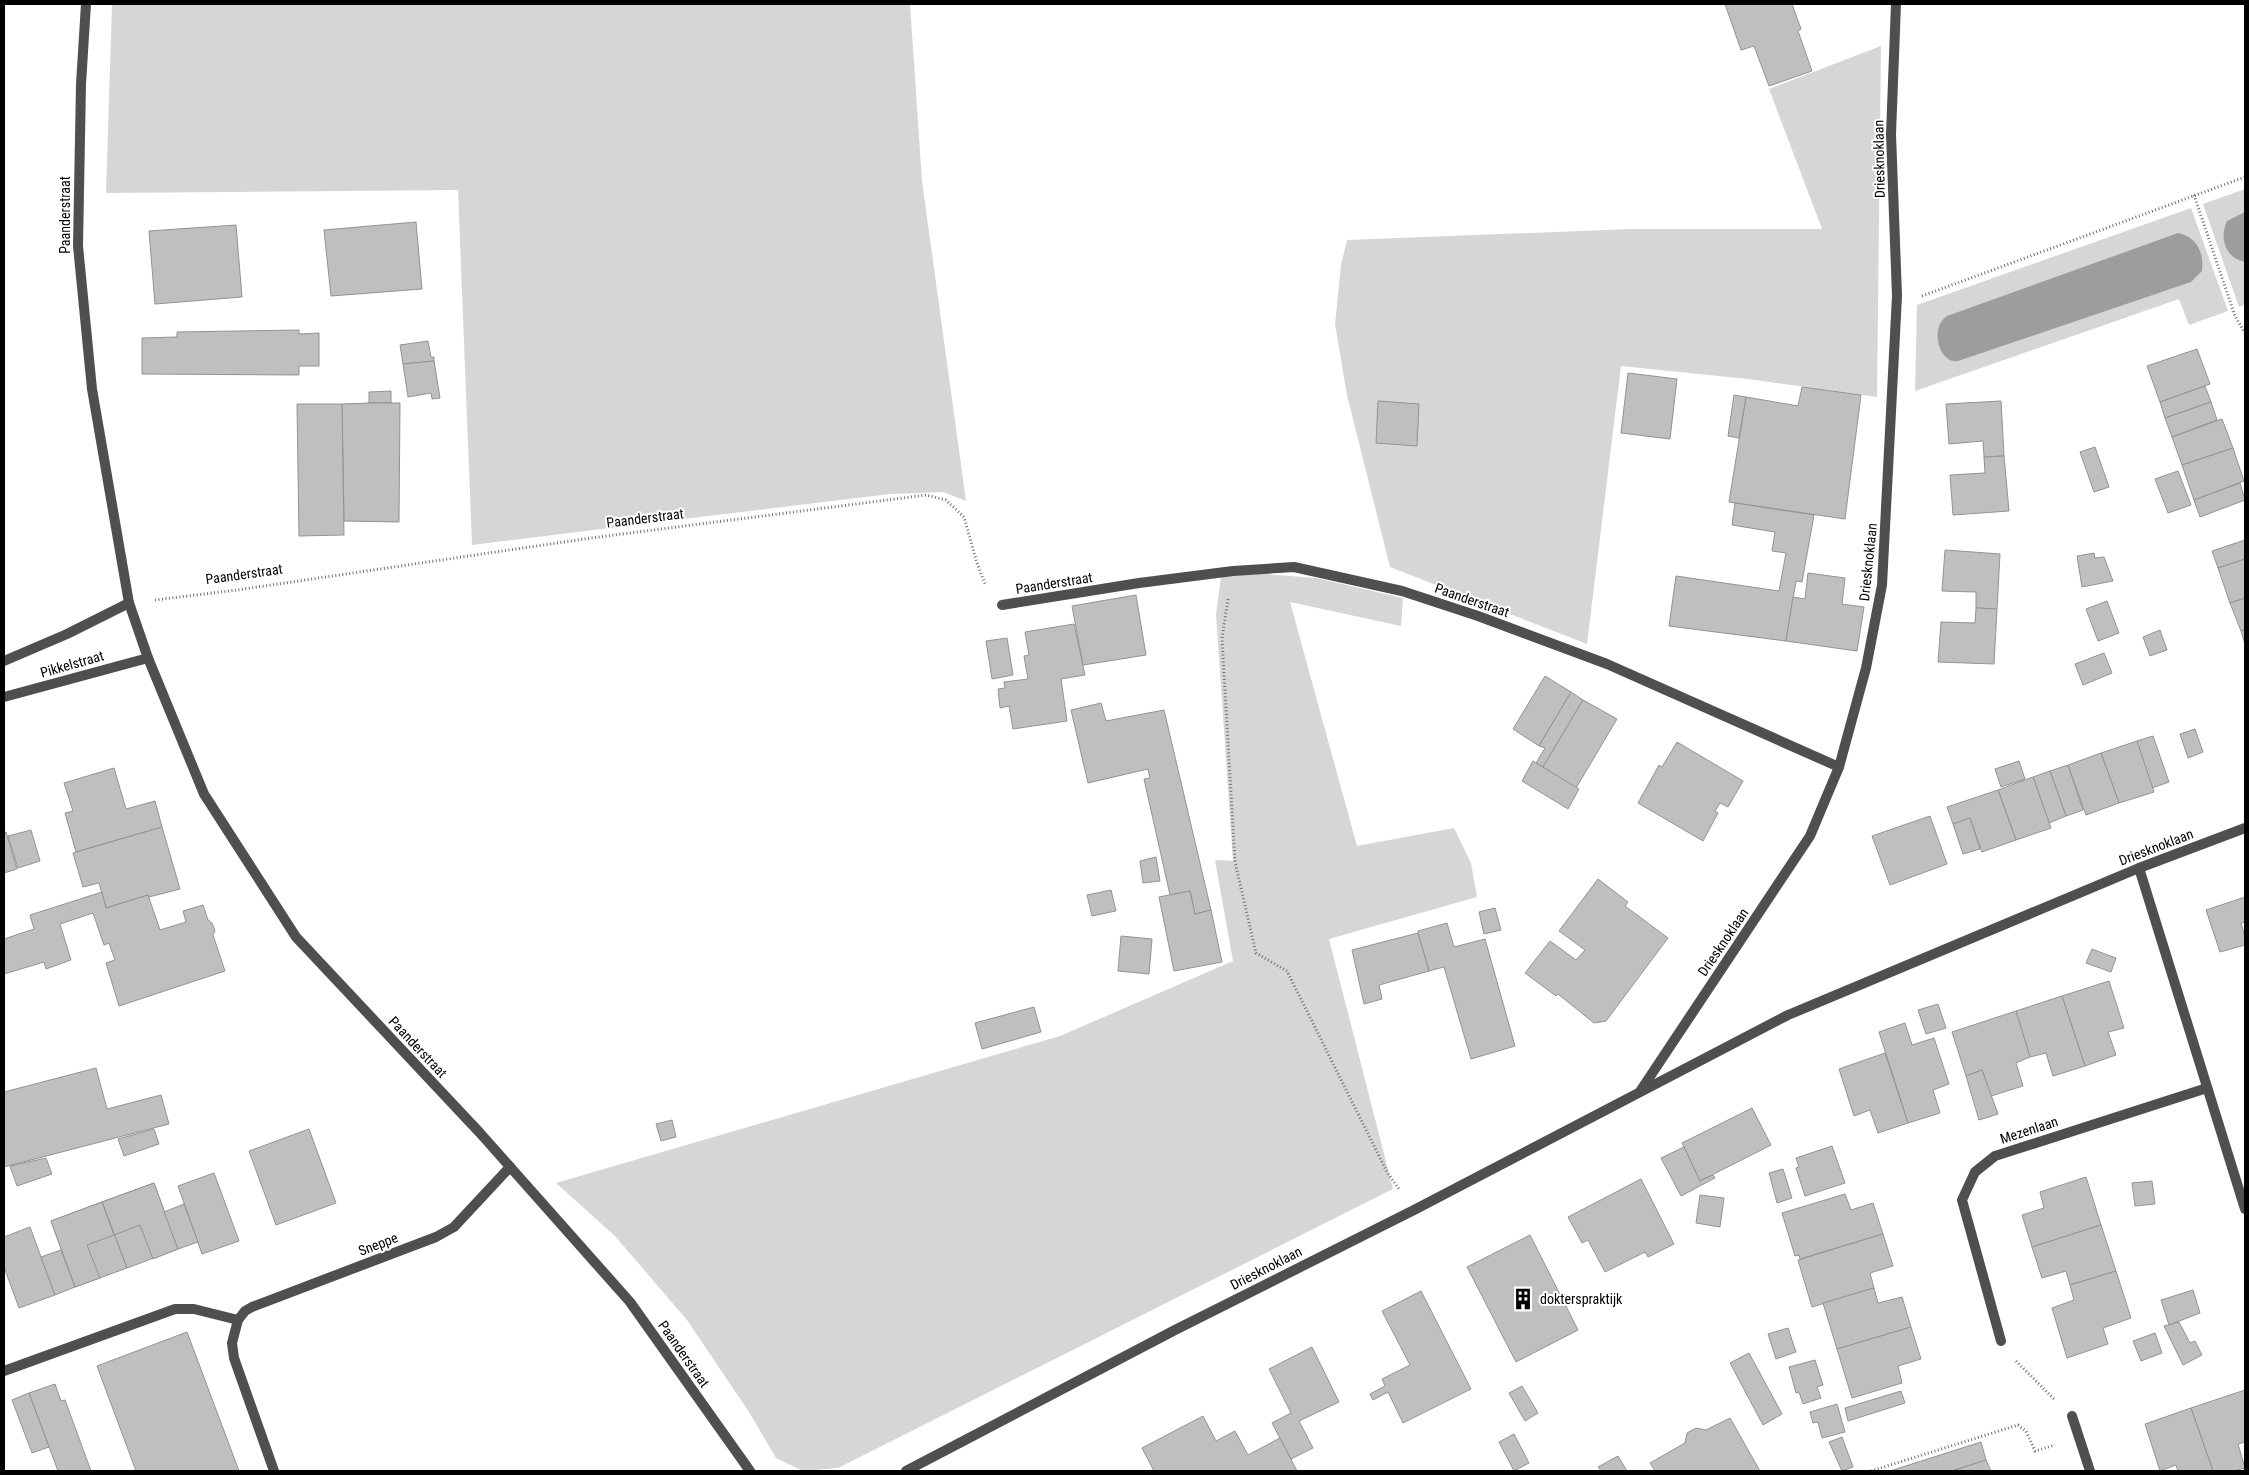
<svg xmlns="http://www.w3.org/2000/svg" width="2249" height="1475" font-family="'Roboto Condensed',sans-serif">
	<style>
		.green { fill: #d6d6d6 }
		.water { fill: #9d9d9d }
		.building { fill: #bfbfbf; stroke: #939393 }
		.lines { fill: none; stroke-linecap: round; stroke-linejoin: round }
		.path { stroke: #717171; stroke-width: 3; stroke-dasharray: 1 2.5; stroke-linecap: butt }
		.minor { stroke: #4f4f4f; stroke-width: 10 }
		.labels { text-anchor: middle; stroke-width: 4; stroke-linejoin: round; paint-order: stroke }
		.street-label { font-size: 14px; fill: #000; stroke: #fff }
		.poi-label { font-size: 14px; fill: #000; stroke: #fff; text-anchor: start }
	</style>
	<rect width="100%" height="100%" fill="#fff"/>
	<!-- green -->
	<g class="green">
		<path d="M112,4H910L922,181L966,501L943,492L890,494L472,545L458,190L106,193Z"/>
		<path d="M1881,46L1877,397L1748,379L1621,366L1587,644L1390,567L1347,395L1335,324L1341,265L1347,240L1631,229H1822L1769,89Z"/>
		<path d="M2245,189V305L2239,307L2203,204Z"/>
		<path d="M2191,208L2228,311L2189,325L2179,299L1915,391L1917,305Z"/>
		<path d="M1252,573L1316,578L1403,598L1401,626L1290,602L1357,846L1454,828L1471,863L1477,897L1329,939L1393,1189L838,1468L803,1471L776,1458L749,1412L687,1320L615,1236L556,1183L1060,1036L1233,961L1215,860L1233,861L1216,614L1221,577Z"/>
	</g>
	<!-- water -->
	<g class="water">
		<path d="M2245,212V262C2225,258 2219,238 2227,221Z"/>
		<path d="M2178,233C2197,237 2204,252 2202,271L2191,282L1958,361C1939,365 1929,327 1947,316Z"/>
	</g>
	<!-- building -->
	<g class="building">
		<path d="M1725,4H1792L1801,29L1798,31L1812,71L1769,86L1754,46L1741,50Z"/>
		<path d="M416,222L422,289L331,296L324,230Z"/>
		<path d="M236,225L242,297L155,304L149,231Z"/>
		<path d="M299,330V334L319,333V366H299V375L142,374V338L177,337V332Z"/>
		<path d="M428,341L431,357H434V361L403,364L400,345Z"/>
		<path d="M2197,349L2210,384L2160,402L2147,366Z"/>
		<path d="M434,361L440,398L432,399L431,393L408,397L403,364Z"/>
		<path d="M1628,373L1677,379L1670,439L1621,433Z"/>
		<path d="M2205,386L2211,402L2165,418L2160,402Z"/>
		<path d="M1802,387L1861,395L1845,519L1729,502L1746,397L1798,406Z"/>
		<path d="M391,391V403H369V392Z"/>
		<path d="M1734,395L1746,397L1739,438L1728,436Z"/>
		<path d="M1378,401L1419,404L1417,446L1376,443Z"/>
		<path d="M2001,401L2004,456L1984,457L1983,441L1949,444L1946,404Z"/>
		<path d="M2211,402L2217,420L2172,437L2165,418Z"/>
		<path d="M369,403H400L399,522L344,521L342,404Z"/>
		<path d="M297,404H342L344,535L299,536Z"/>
		<path d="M2222,419L2233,448L2182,465L2172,437Z"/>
		<path d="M2095,447L2109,487L2094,492L2080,452Z"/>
		<path d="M2233,448L2244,481L2194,500L2182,465Z"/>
		<path d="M2004,456L2009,511L1953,515L1950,475L1985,473L1984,457Z"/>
		<path d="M2178,471L2191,505L2168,513L2155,479Z"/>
		<path d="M2240,483L2245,500L2200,517L2194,500Z"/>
		<path d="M1735,503L1814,515L1802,582L1796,581L1786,641L1669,626L1676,576L1779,591L1786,553L1772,551L1775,532L1732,525Z"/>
		<path d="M2245,540V559L2218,568L2212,551Z"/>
		<path d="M1945,550L2000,554L1997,609L1976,608V592L1942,591Z"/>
		<path d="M2094,553L2095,558L2104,557L2113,581L2082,587L2077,556Z"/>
		<path d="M2245,559V598L2230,603L2218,568Z"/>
		<path d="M1808,573L1845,578L1842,604L1864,607L1857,651L1786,641L1793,597L1805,599Z"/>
		<path d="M1136,595L1146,655L1083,665L1072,606Z"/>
		<path d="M2245,598V630L2241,631L2230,603Z"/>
		<path d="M2107,601L2119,633L2098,641L2086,609Z"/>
		<path d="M1976,608L1997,609L1994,664L1938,662L1941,622L1975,623Z"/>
		<path d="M1074,624L1085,675L1061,679L1067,721L1013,729L1009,706L1000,708L998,689L1005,688L1004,682L1028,679L1024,656L1029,655L1025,632Z"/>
		<path d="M2160,630L2167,650L2150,656L2143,637Z"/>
		<path d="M2245,630V644L2241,631Z"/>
		<path d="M1007,638L1013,675L992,679L986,641Z"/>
		<path d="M2104,653L2112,673L2083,685L2075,664Z"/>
		<path d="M1545,676L1571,692L1539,746L1513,729Z"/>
		<path d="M1571,692L1583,700L1543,767L1536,763L1545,748L1539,746Z"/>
		<path d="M1583,700L1617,719L1576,788L1543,767Z"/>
		<path d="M1101,703L1106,721L1164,710L1211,910L1195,914L1190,891L1170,895L1144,779L1150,778L1148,769L1088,783L1071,710Z"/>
		<path d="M2195,729L2203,752L2188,758L2180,734Z"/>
		<path d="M2153,736L2169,782L2152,788L2137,741Z"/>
		<path d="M2137,741L2154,792L2119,803L2101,753Z"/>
		<path d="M1677,742L1743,781L1728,807L1720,803L1715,811L1718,813L1703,841L1638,803L1659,765L1662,767Z"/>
		<path d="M2101,753L2119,803L2086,815L2068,765Z"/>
		<path d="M1533,761L1579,789L1568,809L1522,781Z"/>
		<path d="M2019,761L2025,779L2001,787L1995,769Z"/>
		<path d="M2068,765L2083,810L2066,816L2050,771Z"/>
		<path d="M114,768L126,809L155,801L162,827L76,852L65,813L73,811L64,783Z"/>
		<path d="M2050,771L2066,816L2049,823L2033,777Z"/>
		<path d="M2033,777L2051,828L2016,840L1998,790Z"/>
		<path d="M1998,790L2016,840L1982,852L1970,818L1953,824L1947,807Z"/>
		<path d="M1930,816L1947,864L1890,885L1872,836Z"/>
		<path d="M1970,818L1980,849L1963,854L1953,824Z"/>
		<path d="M162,827L180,889L149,897L148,895L106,908L99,883L83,887L73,853Z"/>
		<path d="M31,830L40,861L18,868L8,836Z"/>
		<path d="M6,832L17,869L4,873V833Z"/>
		<path d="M1156,857L1160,881L1143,883L1140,861Z"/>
		<path d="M1598,879L1628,902L1625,906L1668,938L1606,1021L1594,1023L1558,994L1556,996L1525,973L1550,941L1576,960L1585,950L1559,931Z"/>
		<path d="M1111,890L1116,911L1092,916L1087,895Z"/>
		<path d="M1190,891L1195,914L1211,910L1222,962L1174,971L1159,897Z"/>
		<path d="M102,892L106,908L148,895L160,930L186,922L183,911L203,905L208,920L212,923L215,931L213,935L225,971L119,1006L106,963L115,960L109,943L104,945L93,913L60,924L71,960L46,969L44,962L4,974V939L34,929L30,915Z"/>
		<path d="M2245,897V922L2241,923L2245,937V945L2220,952L2206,910Z"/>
		<path d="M1495,908L1501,930L1484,934L1479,912Z"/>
		<path d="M1447,923L1454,947L1485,939L1515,1046L1471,1059L1444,967L1429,971L1418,933V931Z"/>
		<path d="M1418,933L1429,971L1379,985L1382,999L1364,1004L1352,950Z"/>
		<path d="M1121,936L1152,939L1149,974L1118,971Z"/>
		<path d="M2092,949L2116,958L2111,972L2086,963Z"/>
		<path d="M2109,981L2124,1028L2108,1032L2116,1055L2085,1066L2062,996Z"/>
		<path d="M2062,996L2085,1066L2053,1076L2046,1053L2030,1057L2016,1011Z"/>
		<path d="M1938,1004L1946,1028L1926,1034L1918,1010Z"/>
		<path d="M1034,1007L1041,1032L982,1049L975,1023Z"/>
		<path d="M2016,1011L2030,1057L2016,1063L2023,1086L1991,1096L1982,1070L1966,1076L1952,1032Z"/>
		<path d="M1905,1023L1912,1045L1934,1038L1949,1084L1933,1090L1940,1113L1908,1123L1879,1032Z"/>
		<path d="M1885,1053L1908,1123L1878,1133L1870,1110L1854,1116L1839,1069Z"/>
		<path d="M96,1068L107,1109L161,1095L169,1124L4,1167V1092Z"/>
		<path d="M1982,1070L1998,1114L1979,1120L1966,1076Z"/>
		<path d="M1752,1108L1771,1145L1700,1181L1682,1143Z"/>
		<path d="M672,1120L676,1137L661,1141L656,1124Z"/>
		<path d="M154,1129L159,1144L124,1156L118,1139Z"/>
		<path d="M309,1129L336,1203L276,1225L249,1151Z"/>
		<path d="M1832,1146L1845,1183L1805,1196L1796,1168L1799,1167L1796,1158Z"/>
		<path d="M1684,1147L1700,1181L1713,1175L1715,1178L1681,1196L1661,1158Z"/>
		<path d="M46,1158L52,1174L17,1186L10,1166Z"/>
		<path d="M1783,1169L1792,1198L1777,1203L1769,1173Z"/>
		<path d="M214,1173L239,1241L202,1254L178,1186Z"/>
		<path d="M2086,1177L2101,1225L2032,1247L2022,1215L2044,1208L2040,1192Z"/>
		<path d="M1641,1179L1674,1244L1648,1257L1645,1252L1605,1272L1588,1240L1582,1243L1568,1217Z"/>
		<path d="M2152,1181L2155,1204L2135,1206L2132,1183Z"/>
		<path d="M154,1183L178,1249L127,1268L102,1202Z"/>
		<path d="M154,1183L178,1249L153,1259L140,1225L114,1235L102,1202Z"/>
		<path d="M1845,1194L1851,1210L1873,1203L1883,1234L1800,1259L1799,1255L1795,1256L1782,1213Z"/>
		<path d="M1700,1195L1724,1198L1720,1227L1696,1223Z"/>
		<path d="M102,1202L127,1268L75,1287L51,1221Z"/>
		<path d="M102,1202L114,1235L87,1245L100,1278L75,1287L51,1221Z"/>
		<path d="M184,1204L198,1242L178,1249L164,1212Z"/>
		<path d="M2101,1225L2116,1271L2070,1285L2066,1271L2042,1278L2032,1247Z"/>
		<path d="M30,1227L55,1295L19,1308L4,1267V1237Z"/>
		<path d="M1883,1234L1893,1266L1870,1273L1874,1288L1812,1307L1798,1260Z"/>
		<path d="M1530,1235L1578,1330L1516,1362L1467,1267Z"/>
		<path d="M61,1250L75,1287L55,1295L41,1257Z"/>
		<path d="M2116,1271L2131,1318L2103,1328L2108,1344L2067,1358L2052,1308L2074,1300L2070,1285Z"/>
		<path d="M1874,1288L1878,1303L1902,1297L1911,1327L1837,1349L1823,1303Z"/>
		<path d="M2193,1290L2200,1313L2169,1325L2161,1300Z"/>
		<path d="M1421,1291L1471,1389L1403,1423L1388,1392L1373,1400L1370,1394L1385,1386L1382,1379L1410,1365L1382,1311Z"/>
		<path d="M2179,1322L2190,1343L2195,1341L2202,1355L2183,1365L2164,1326Z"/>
		<path d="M1911,1327L1921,1359L1898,1366L1902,1383L1852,1398L1837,1349Z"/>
		<path d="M1788,1328L1796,1352L1776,1359L1768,1334Z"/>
		<path d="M187,1332L239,1471H136L97,1366Z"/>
		<path d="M2155,1333L2162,1353L2141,1361L2133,1341Z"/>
		<path d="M1312,1347L1339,1402L1299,1421L1313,1448L1291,1459L1272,1423L1291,1413L1269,1369Z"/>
		<path d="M1749,1353L1782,1414L1763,1425L1730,1363Z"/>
		<path d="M1815,1360L1823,1385L1817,1387L1821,1398L1803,1404L1799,1392L1796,1393L1789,1367Z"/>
		<path d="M55,1384L61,1401L65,1400L91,1471H58L29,1393Z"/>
		<path d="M1522,1386L1538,1413L1525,1421L1509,1393Z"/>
		<path d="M2245,1390V1442L2238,1444L2245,1468L2234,1471H2213L2191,1408Z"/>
		<path d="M1901,1391L1905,1403L1848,1421L1845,1408Z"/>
		<path d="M29,1393L49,1447L32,1453L12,1400Z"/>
		<path d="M1837,1404L1845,1432L1822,1438L1818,1422L1813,1423L1810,1412Z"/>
		<path d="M2191,1408L2213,1471H2178L2176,1465L2160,1471L2145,1424Z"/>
		<path d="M1203,1416L1216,1441L1235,1431L1248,1455L1280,1438L1297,1471H1154L1142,1448Z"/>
		<path d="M1730,1418L1760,1471H1655L1650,1463L1685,1443L1687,1433L1696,1428L1706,1430Z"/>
		<path d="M1514,1434L1529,1463L1514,1471L1499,1442Z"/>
		<path d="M1842,1437L1853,1467L1842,1471L1829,1442Z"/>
		<path d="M1981,1442L1986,1460L1952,1471H1890Z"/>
		<path d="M1618,1456L1627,1471H1601L1598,1467Z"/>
		<path d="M1986,1460L1991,1471H1952Z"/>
	</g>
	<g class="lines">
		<!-- path -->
		<g class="path">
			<path d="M2194,195L2235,316L2245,333"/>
			<path d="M1922,296L2245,177"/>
			<path d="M1228,599L1222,639L1235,862L1256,953L1287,971L1387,1172L1399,1189"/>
			<path d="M155,600L237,590L591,538L926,495L946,500L964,517L977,563L986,586"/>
			<path d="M2016,1361L2054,1399"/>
			<path d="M1871,1471L2018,1425L2026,1431L2035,1451L2055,1445"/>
		</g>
		<!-- minor -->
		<g class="minor">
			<path d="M86,4L81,84L78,246L92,389L129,603L148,658L204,794L296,937L480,1133L630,1302L750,1471"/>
			<path d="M1002,605L1139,583L1233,571L1294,567L1402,591L1478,616L1607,664L1839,767"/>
			<path d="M4,661L67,634L129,603"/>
			<path d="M4,697L148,658"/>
			<path d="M2139,868L2245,1209"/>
			<path d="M1641,1090L1810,836L1839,767L1866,668L1882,585L1897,296L1891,134L1896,4"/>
			<path d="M2001,1341L1962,1200L1975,1172L1995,1156L2207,1088"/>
			<path d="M4,1371L175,1309H194L238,1320"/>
			<path d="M2072,1416L2090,1471"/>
			<path d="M274,1471L234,1358L232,1343L238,1320L245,1311L252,1307L436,1237L454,1227L510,1167"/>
			<path d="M906,1471L1175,1330L1414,1210L1788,1015L2139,868L2245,828"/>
		</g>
	</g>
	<!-- icons -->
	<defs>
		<g id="building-bare" transform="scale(1.725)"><path d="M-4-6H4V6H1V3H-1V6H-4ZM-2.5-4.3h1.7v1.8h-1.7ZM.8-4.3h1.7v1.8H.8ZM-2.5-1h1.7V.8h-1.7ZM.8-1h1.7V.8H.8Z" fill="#000" stroke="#fff" stroke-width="2.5" paint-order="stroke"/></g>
	</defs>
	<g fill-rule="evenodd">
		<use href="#building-bare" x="1523" y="1299"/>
	</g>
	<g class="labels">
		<!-- street labels -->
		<g class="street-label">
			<text transform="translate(1879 159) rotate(-91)" y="5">Driesknoklaan</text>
			<text transform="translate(65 215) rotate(-90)" y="5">Paanderstraat</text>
			<text transform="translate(645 518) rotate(-7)" y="5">Paanderstraat</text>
			<text transform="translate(1868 562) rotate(-84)" y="5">Driesknoklaan</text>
			<text transform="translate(244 574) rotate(-8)" y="5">Paanderstraat</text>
			<text transform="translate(1054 583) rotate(-9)" y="5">Paanderstraat</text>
			<text transform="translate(1472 600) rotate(19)" y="5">Paanderstraat</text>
			<text transform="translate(72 664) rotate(-16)" y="5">Pikkelstraat</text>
			<text transform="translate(2156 847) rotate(-21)" y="5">Driesknoklaan</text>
			<text transform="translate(1723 942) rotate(-56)" y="5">Driesknoklaan</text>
			<text transform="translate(418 1047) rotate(47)" y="5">Paanderstraat</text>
			<text transform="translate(2029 1130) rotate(-18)" y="5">Mezenlaan</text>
			<text transform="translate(378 1244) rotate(-21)" y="5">Sneppe</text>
			<text transform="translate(1266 1268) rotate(-27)" y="5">Driesknoklaan</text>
			<text transform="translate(684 1354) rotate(55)" y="5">Paanderstraat</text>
		</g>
		<!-- poi labels -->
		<g class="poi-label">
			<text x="1540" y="1304">dokterspraktijk</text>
		</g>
	</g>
	<!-- border -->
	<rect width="2249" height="1475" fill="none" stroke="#000000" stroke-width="10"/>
</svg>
